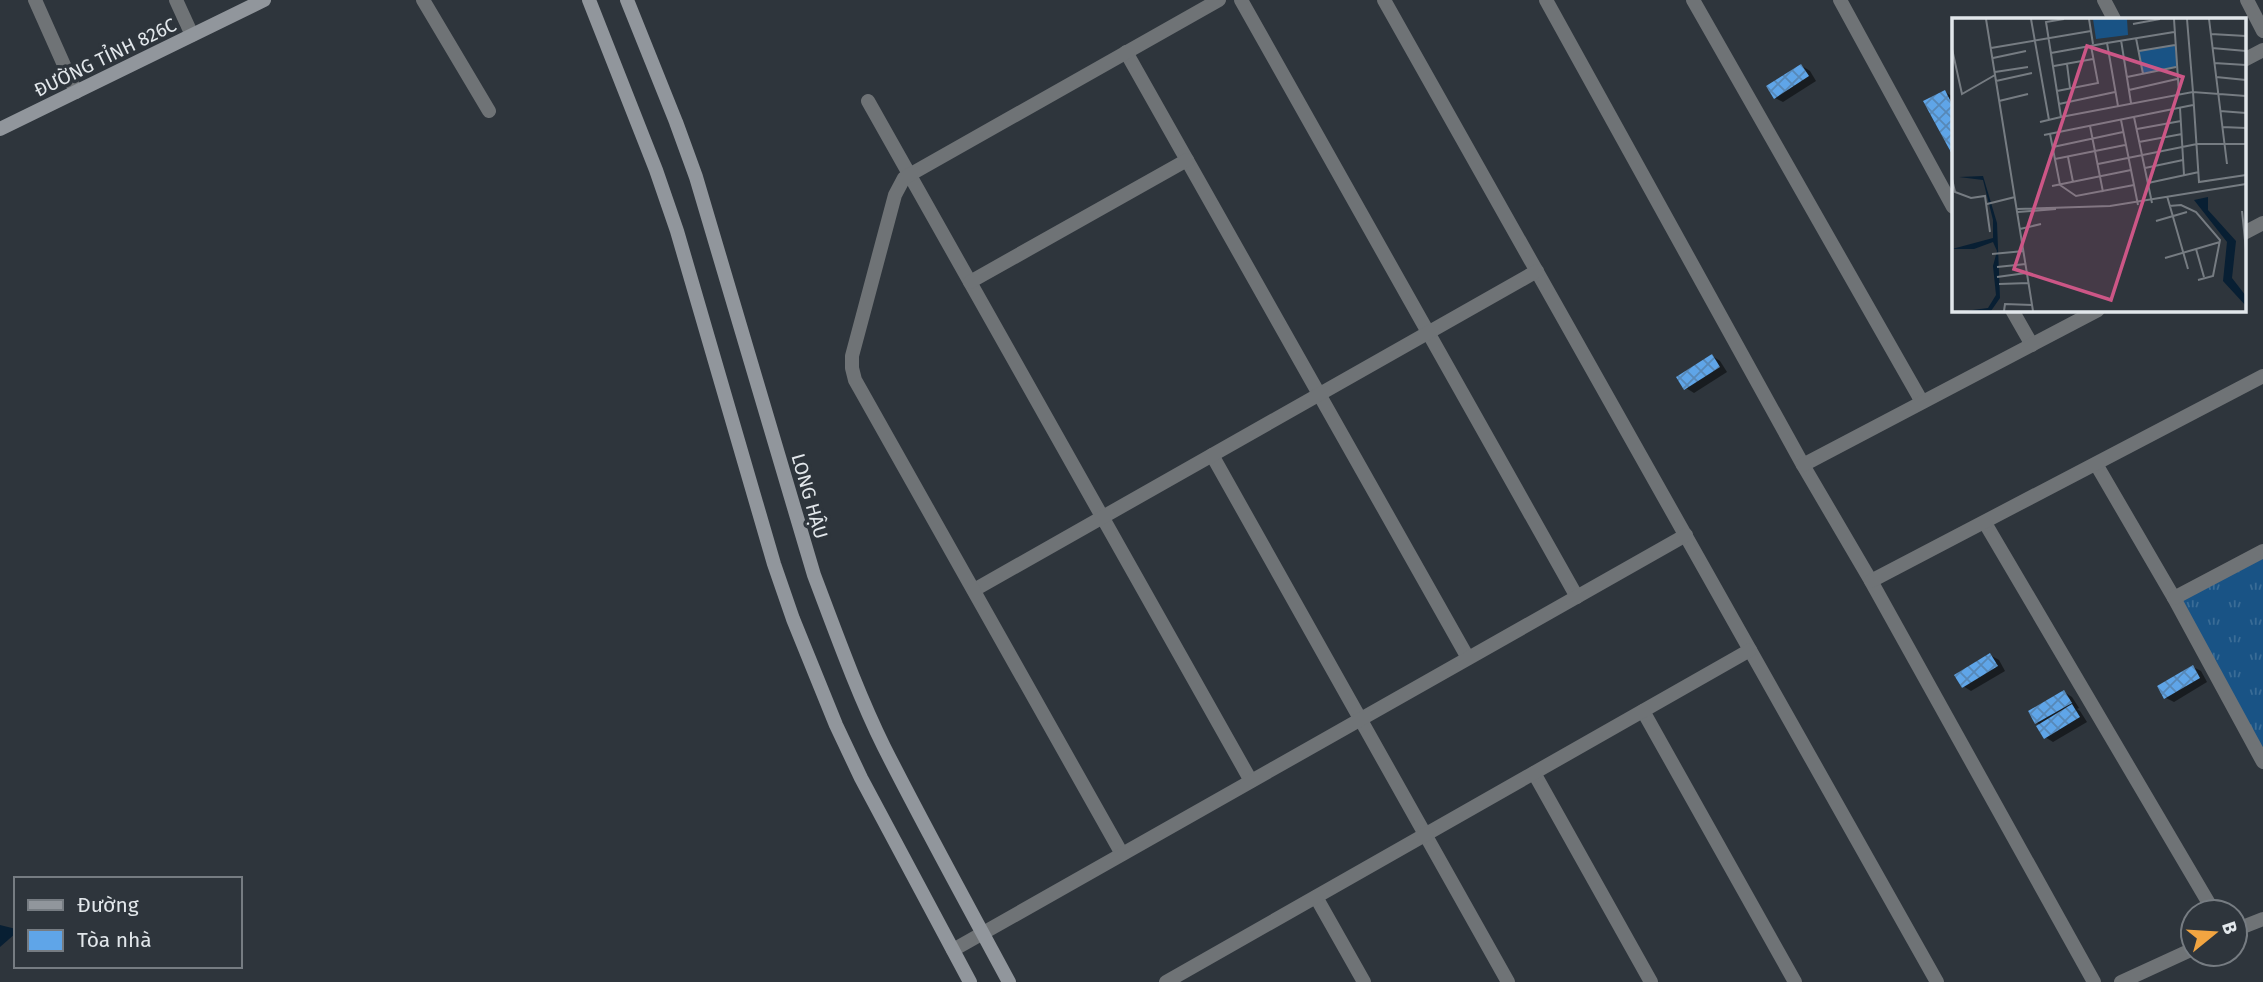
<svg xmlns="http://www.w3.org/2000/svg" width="2263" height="982" font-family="'Fira Sans',sans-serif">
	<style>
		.grass { fill: url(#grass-tufts) }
		.water { fill: #081f33 }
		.shadow { fill: #0007 }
		.building { fill: url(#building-cross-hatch) }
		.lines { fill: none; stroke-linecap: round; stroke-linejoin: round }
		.street { stroke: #6f7376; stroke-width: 14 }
		.secondary { stroke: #91969c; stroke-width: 14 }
		.labels { text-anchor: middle; stroke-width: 7; stroke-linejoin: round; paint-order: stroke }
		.street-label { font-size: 19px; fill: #e2e7eb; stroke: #2e353c }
		.inset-road { fill: none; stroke: #767c82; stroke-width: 2 }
		.view { fill: #cc5686; fill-opacity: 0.15; stroke: #cc5686; stroke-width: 3.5 }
		.inset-edge { fill: none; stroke: #e2e7eb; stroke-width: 3.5 }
	</style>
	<defs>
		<pattern id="grass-tufts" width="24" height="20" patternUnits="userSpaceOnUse" patternTransform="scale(1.75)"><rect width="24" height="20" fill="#195385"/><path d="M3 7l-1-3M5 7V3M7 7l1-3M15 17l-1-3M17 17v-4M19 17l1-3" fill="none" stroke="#3a6c96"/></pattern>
		<pattern id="building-cross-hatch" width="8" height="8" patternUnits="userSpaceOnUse" patternTransform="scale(1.75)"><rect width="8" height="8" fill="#5fa5e8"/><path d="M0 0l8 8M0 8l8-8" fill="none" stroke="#5788b7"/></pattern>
	</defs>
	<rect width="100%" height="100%" fill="#2e353c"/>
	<!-- grass -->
	<path class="grass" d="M2263,551V762L2174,598Z"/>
	<!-- water -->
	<path class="water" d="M0,925L16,929V933L0,947Z"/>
	<!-- shadow -->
	<g class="shadow">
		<path d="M1802,66L1810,71L1816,81L1783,102L1775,98Z"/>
		<path d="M1945,92L1953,97V153L1926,102Z"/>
		<path d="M1712,356L1720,361L1727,372L1694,393L1686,388Z"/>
		<path d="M1990,655L1999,660L2005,671L1971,691L1963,686Z"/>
		<path d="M2193,667L2201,671L2207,682L2174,702L2166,698Z"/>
		<path d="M2064,692L2072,697L2079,708L2077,709L2080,711L2087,722L2053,742L2045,737L2041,725L2037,723Z"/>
	</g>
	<!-- building -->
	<g class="building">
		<path d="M1801,64L1809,76L1774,99L1766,86Z"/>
		<path d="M1945,90L1951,102L1953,101V156L1923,101Z"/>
		<path d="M1712,354L1720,367L1684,390L1676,377Z"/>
		<path d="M1990,653L1998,666L1962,688L1954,675Z"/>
		<path d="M2193,665L2200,678L2164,699L2157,686Z"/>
		<path d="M2064,690L2072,703L2035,724L2028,711Z"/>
		<path d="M2072,704L2080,717L2044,739L2036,726Z"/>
	</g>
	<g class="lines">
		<!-- street -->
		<g class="street">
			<path d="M35,0L76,92"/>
			<path d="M176,0L192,35"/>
			<path d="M423,0L489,111"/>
			<path d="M1241,0L1577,597"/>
			<path d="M1384,0L1937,982"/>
			<path d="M1546,0L1803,465L1871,581L2094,982"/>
			<path d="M1693,0L1922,402"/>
			<path d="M1840,0L1953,207"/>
			<path d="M2104,0L2114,19"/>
			<path d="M2247,0L2263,31"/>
			<path d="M1126,52L1468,658"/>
			<path d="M2244,60L2263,50"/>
			<path d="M868,101L1251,781"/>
			<path d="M2244,233L2263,223"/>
			<path d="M970,282L1187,160"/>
			<path d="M2012,310L2032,345"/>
			<path d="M1212,455L1508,982"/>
			<path d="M2096,464L2174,598L2263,762"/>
			<path d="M1803,465L2098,310"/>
			<path d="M1985,523L2214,912"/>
			<path d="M1871,581L2263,376"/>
			<path d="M974,590L1537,271"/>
			<path d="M2174,598L2263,551"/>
			<path d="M1643,711L1795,982"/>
			<path d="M1534,773L1651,982"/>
			<path d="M1122,854L855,380L852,368V356L895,195L904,178L1219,0"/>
			<path d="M1316,897L1364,982"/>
			<path d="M2235,930L2263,919"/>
			<path d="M953,950L1686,535"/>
			<path d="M1166,982L1750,650"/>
			<path d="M2121,982L2193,949"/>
		</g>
		<!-- secondary -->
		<g class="secondary">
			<path d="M589,0L656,170L677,231L774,564L793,619L836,725L861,778L970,982"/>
			<path d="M627,0L676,122L696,177L814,575C836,633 857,692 884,747C924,826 967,904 1009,982"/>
			<path d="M0,129L264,0"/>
		</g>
	</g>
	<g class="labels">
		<!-- street labels -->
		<g class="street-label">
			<text transform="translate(105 57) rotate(-26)" y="7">ĐƯỜNG TỈNH 826C</text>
			<text transform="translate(810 496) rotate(74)" y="7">LONG HẬU</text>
		</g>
	</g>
	<!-- overview -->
	<g transform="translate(1952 18)">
		<rect width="294" height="294" fill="#2e353c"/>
		<path d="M175,1L176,17L144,21L141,1ZM223,27L225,49L191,56L187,33Z" fill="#195385"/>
		<path d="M31,158L45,205L48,280L39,293H13L36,290L44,277L41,248L45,233L41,224L22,231H0L41,220V202L31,162L7,159ZM256,179V192L284,223L280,260L294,278V288L271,263L275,224L242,182Z" fill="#081f33"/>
		<path class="inset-road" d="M34,1L81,293M79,1L97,102M137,1L141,26M222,1L227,76M257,1L275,146M181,6L208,1M259,16L294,18M184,20L191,56M169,22L179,85M155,25L222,14M39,30L139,13M260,30L294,33M0,31L10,76L43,57M187,33L223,27M99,35L155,25L166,88M41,40L74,33M262,45L294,47M115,46L118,70M102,48L141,41M43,54L76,49M175,59L224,49M264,59L294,62M44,63L80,55M177,72L225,61M105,73L146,65L139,28M294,78L241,74L247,164L294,157M47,83L76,76M107,86L163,74M228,90L232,157M268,93L294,95M109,99L241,74L235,1M182,99L200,185M169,102L186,187M88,104L109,99L94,4L112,1M138,108L151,174M270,109L294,110M185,111L229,103M98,116L108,167L124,178L182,167M92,117L241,87M187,124L230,116M101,129L171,114M116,139L121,164M103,141L173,127M146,146L245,126H294M193,150L231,142M0,161L3,174L19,180L33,178L38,214M196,165L247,154M100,168L179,152M215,178L236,251M35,186L63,179M217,188L229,187L244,194L268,222L261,258L246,262M65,191L158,188L294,166M290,193L294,232M66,194L104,191M204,203L235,194M68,211L89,206M244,231L252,259M40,236L72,233M213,240L268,224M45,249L74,246M45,259L74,255M47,266L77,265M52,293L53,286L80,287"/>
		<path class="view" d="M135,28L231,59L159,282L62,251Z"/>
		<rect width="294" height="294" class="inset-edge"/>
	</g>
	<!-- legend -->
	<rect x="14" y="877" width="228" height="91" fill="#2e353c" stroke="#767c82" stroke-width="2"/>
	<rect x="28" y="900" width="35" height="10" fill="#91969c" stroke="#767c82" stroke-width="2"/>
	<text x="77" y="912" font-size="21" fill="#e2e7eb">Đường</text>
	<rect x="28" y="930" width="35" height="21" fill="#5fa5e8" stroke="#767c82" stroke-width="2"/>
	<text x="77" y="947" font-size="21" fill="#e2e7eb">Tòa nhà</text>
	<!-- north arrow -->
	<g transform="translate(2214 933) rotate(72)"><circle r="33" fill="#2e353c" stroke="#767c82" stroke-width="2"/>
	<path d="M0-5L12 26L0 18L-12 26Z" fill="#f2a541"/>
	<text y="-10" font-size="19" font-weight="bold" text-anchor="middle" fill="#e2e7eb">B</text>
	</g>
</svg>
